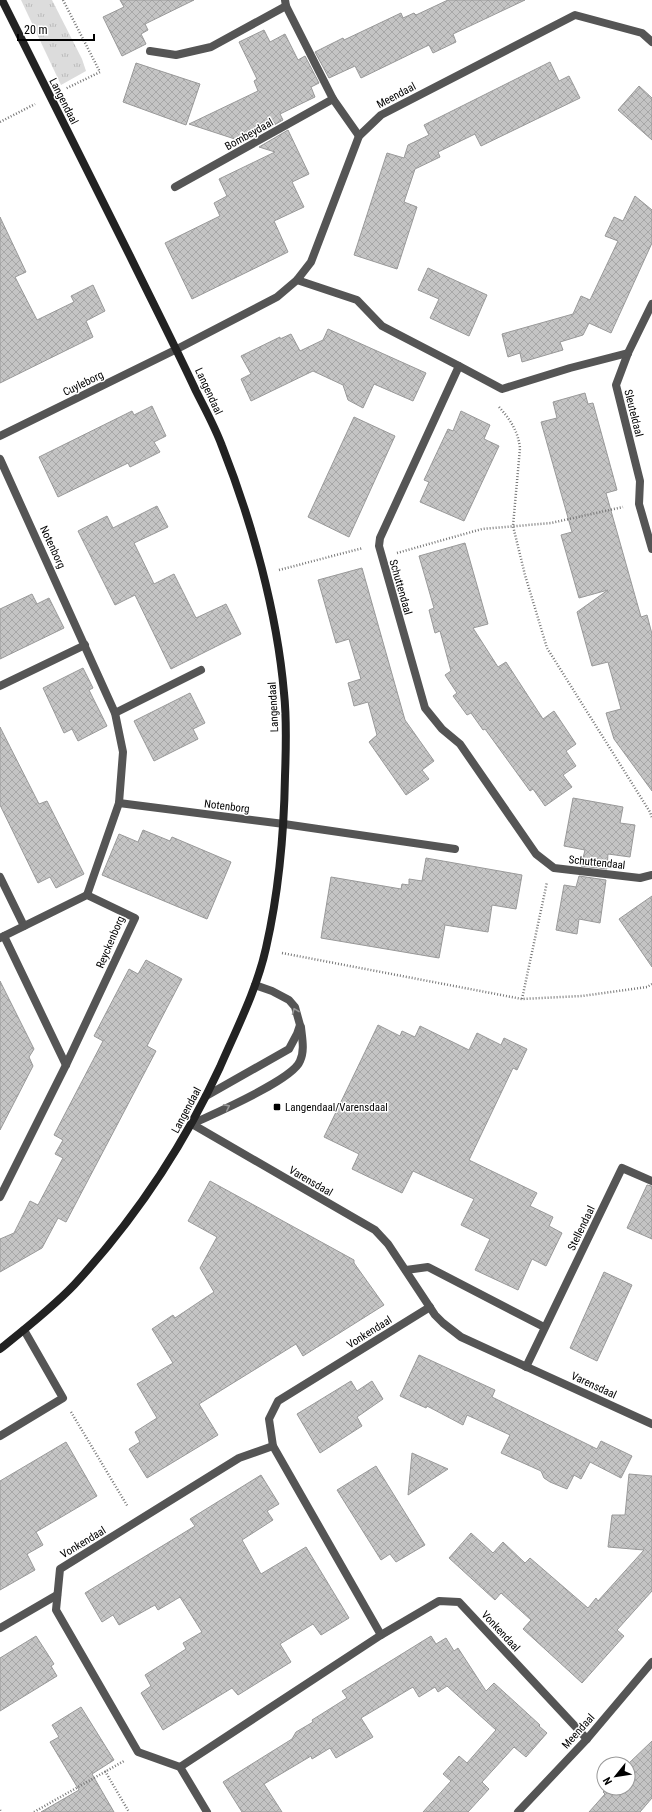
<svg xmlns="http://www.w3.org/2000/svg" width="652" height="1812" font-family="'Roboto Condensed',sans-serif">
	<style>
		.grass { fill: url(#grass-tufts) }
		.building { fill: url(#building-cross-hatch); stroke: #999 }
		.lines { fill: none; stroke-linecap: round; stroke-linejoin: round }
		.path { stroke: #777; stroke-width: 2.5; stroke-dasharray: 1 2; stroke-linecap: butt }
		.lane { stroke: #555; stroke-width: 8 }
		.street { stroke: #555; stroke-width: 8 }
		.secondary { stroke: #222; stroke-width: 8 }
		.oneway { stroke: #999 }
		.poi-dot { fill: #000; stroke: #fff; stroke-width: 1.5 }
		.labels { text-anchor: middle; stroke-width: 3; stroke-linejoin: round; paint-order: stroke }
		.street-label { font-size: 11px; fill: #000; stroke: #fff }
		.poi-label { font-size: 11px; fill: #000; stroke: #fff; text-anchor: start }
	</style>
	<defs>
		<pattern id="grass-tufts" width="24" height="20" patternUnits="userSpaceOnUse"><rect width="24" height="20" fill="#dcdcdc"/><path d="M3 7l-1-3M5 7V3M7 7l1-3M15 17l-1-3M17 17v-4M19 17l1-3" fill="none" stroke="#bbb"/></pattern>
		<pattern id="building-cross-hatch" width="8" height="8" patternUnits="userSpaceOnUse"><rect width="8" height="8" fill="#c4c4c4"/><path d="M0 0l8 8M0 8l8-8" fill="none" stroke="#a7a7a7"/></pattern>
	</defs>
	<rect width="100%" height="100%" fill="#fff"/>
	<!-- grass -->
	<path class="grass" d="M21,0H52L82,59L86,71L61,85Z"/>
	<!-- building -->
	<g class="building">
		<path d="M120,0H194L145,24L148,30L141,34L146,44L122,56L103,17L124,7Z"/>
		<path d="M448,0H525L453,34L456,42L433,53L429,45L361,78L355,66L329,78L315,52L343,38L344,40L401,13L403,18L414,13L416,15Z"/>
		<path d="M264,30L270,42L285,34L298,60L305,56L319,83L311,87L315,97L280,114L283,120L244,142L189,124L258,91L254,81L257,79L239,42Z"/>
		<path d="M550,62L559,81L569,76L580,98L481,146L475,134L438,152L440,157L415,169L404,202L417,207L397,269L354,255L387,153L404,158L408,145L429,135L424,125Z"/>
		<path d="M136,63L200,84L186,125L123,102Z"/>
		<path d="M639,86L652,98V140L618,110Z"/>
		<path d="M288,130L309,174L292,182L304,207L274,221L288,252L192,299L165,243L220,216L214,203L227,196L219,179L275,152L259,147Z"/>
		<path d="M635,196L652,210V243L611,333L589,323L583,335L560,342L563,350L522,362L520,353L508,357L502,334L573,314L581,296L590,300L618,241L605,236L614,217L623,221Z"/>
		<path d="M0,217L26,272L15,277L37,320L74,302L71,296L93,285L105,311L86,321L93,337L0,383Z"/>
		<path d="M428,268L487,295L469,336L430,318L439,299L418,290Z"/>
		<path d="M328,329L426,373L413,401L374,384L363,408L348,400L343,385L313,371L251,401L241,379L251,374L241,356L280,337V339L291,334L300,351L323,340Z"/>
		<path d="M585,393L588,404L593,403L617,490L606,493L641,617L647,615L652,634V791L614,739L606,713L621,709L608,662L592,666L577,612L608,590L579,598L561,535L572,532L541,422L557,418L553,402Z"/>
		<path d="M152,406L166,436L154,442L160,452L130,467L128,463L58,497L39,457L132,411L134,415Z"/>
		<path d="M461,411L490,425L484,439L499,446L464,521L420,502L429,482L424,480L448,429L453,431Z"/>
		<path d="M354,417L395,436L349,537L308,517Z"/>
		<path d="M157,506L168,527L134,543L154,584L174,574L196,618L226,604L241,634L171,669L135,595L115,605L78,531L107,516L113,528Z"/>
		<path d="M465,543L488,624L473,628L498,667L506,662L543,719L554,711L576,744L566,751L576,766L563,775L572,787L545,806L533,789L530,791L485,729L483,730L471,713L467,715L453,696L457,693L445,675L451,671L440,631L435,633L429,610L434,608L419,556Z"/>
		<path d="M362,568L405,720L434,761L422,770L429,779L406,795L369,742L377,735L368,702L354,706L351,694L348,683L361,679L349,639L336,643L318,580Z"/>
		<path d="M32,594L37,604L49,598L64,628L0,659V609Z"/>
		<path d="M83,668L93,688L89,690L107,726L78,741L72,729L64,733L43,688Z"/>
		<path d="M190,693L205,723L193,729L198,739L154,761L134,721Z"/>
		<path d="M0,727L39,804L47,801L84,874L56,888L50,877L38,883L0,805Z"/>
		<path d="M573,798L623,807L620,823L635,825L630,857L608,854L607,869L581,866L585,850L564,846Z"/>
		<path d="M143,830L170,841L172,837L231,862L207,919L102,875L119,834L138,842Z"/>
		<path d="M426,858L522,875L516,909L492,905L488,932L445,925L439,958L321,938L331,877L401,889L402,884L409,885V879L422,881Z"/>
		<path d="M579,876L606,880L600,923L579,919L577,934L556,930L564,885L576,887Z"/>
		<path d="M652,896V967L619,919Z"/>
		<path d="M146,960L182,979L147,1046L156,1051L66,1222L58,1218L42,1248L0,1272V1239L14,1233L30,1201L38,1205L63,1158L55,1154L63,1140L54,1135L103,1041L94,1036L129,969L138,974Z"/>
		<path d="M0,981L34,1049L29,1057L33,1066L0,1130Z"/>
		<path d="M378,1025L400,1036L402,1031L415,1037L420,1026L469,1050L477,1033L501,1045L504,1038L527,1049L517,1070L513,1068L469,1160L537,1193L530,1206L553,1217L549,1226L562,1233L546,1266L532,1259L518,1290L475,1270L490,1239L461,1225L474,1199L413,1171L402,1193L352,1169L359,1154L324,1137Z"/>
		<path d="M210,1181L354,1260V1263L384,1305L303,1356L296,1344L199,1404L218,1435L147,1478L129,1449L140,1442L135,1432L157,1418L137,1384L173,1363L152,1329L173,1315L175,1318L214,1292L200,1268L217,1237L188,1221Z"/>
		<path d="M647,1185L652,1186V1239L627,1228Z"/>
		<path d="M604,1272L632,1285L597,1361L570,1348Z"/>
		<path d="M419,1355L495,1390L492,1397L597,1449L601,1441L632,1456L621,1478L590,1462L581,1479L574,1475L567,1489L550,1482L544,1478L541,1471L501,1453L510,1435L467,1415L463,1425L427,1406L426,1408L400,1396Z"/>
		<path d="M351,1381L357,1391L372,1381L383,1399L357,1417L362,1426L320,1453L297,1414Z"/>
		<path d="M66,1442L97,1496L36,1532L43,1545L27,1554L35,1570L0,1590V1481Z"/>
		<path d="M412,1453L448,1469L408,1495Z"/>
		<path d="M376,1466L425,1545L396,1562L390,1554L381,1560L337,1490Z"/>
		<path d="M629,1474L652,1476V1591L617,1630L624,1636L582,1683L523,1629L531,1620L501,1593L495,1600L449,1558L471,1533L493,1553L503,1542L525,1563L530,1558L588,1608L596,1598L598,1601L644,1550L608,1547L612,1515H625Z"/>
		<path d="M261,1475L279,1504L267,1511L273,1520L242,1540L261,1574L306,1547L349,1618L321,1635L313,1624L280,1644L291,1662L238,1695L232,1688L163,1730L141,1693L151,1686L145,1675L186,1649L183,1643L202,1632L180,1597L158,1610L155,1605L119,1625L113,1615L102,1622L85,1593L195,1526L190,1519Z"/>
		<path d="M36,1636L54,1664L51,1666L57,1676L0,1711V1658Z"/>
		<path d="M431,1636L436,1644L446,1638L454,1651L458,1648L486,1691L494,1683L540,1725L539,1726L547,1733L526,1757L514,1747L482,1782L489,1789L468,1812H423L451,1781L443,1774L459,1756L467,1763L496,1730L447,1686L438,1692L435,1687L419,1697L413,1687L361,1718L373,1737L336,1758L330,1748L312,1759L311,1756L264,1784L282,1812H242L223,1782L292,1739L296,1732L313,1722L312,1720L347,1698L342,1691Z"/>
		<path d="M81,1707L114,1760L92,1774L114,1812H41L79,1790L50,1742L59,1737L52,1725Z"/>
		<path d="M652,1741V1798L640,1812H589L605,1794L603,1792L607,1788H628V1764Z"/>
	</g>
	<g class="lines">
		<!-- path -->
		<g class="path">
			<path d="M63,0L100,72L65,89"/>
			<path d="M0,122L35,104"/>
			<path d="M499,407C510,419 518,431 520,448L513,526L525,575L547,648L650,812L652,818"/>
			<path d="M397,553L482,529L551,523L623,507"/>
			<path d="M279,570L363,548"/>
			<path d="M282,953L522,999L582,996L647,987L652,984"/>
			<path d="M522,999L547,882"/>
			<path d="M71,1412L128,1507"/>
			<path d="M105,1771L129,1812"/>
			<path d="M0,1810L1,1812"/>
			<path d="M34,1812L124,1761"/>
		</g>
		<!-- lane -->
		<g class="lane">
			<path d="M206,1096L289,1049L297,1034L300,1025L295,1007L289,1000L272,991L255,985"/>
			<path d="M192,1124C213,1114 293,1080 300,1061C305,1050 302,1038 301,1027"/>
			<path d="M406,1270L428,1267L544,1327"/>
			<path d="M0,1436L63,1398L24,1330"/>
		</g>
		<!-- street -->
		<g class="street">
			<path d="M285,0L286,6L333,99L359,136"/>
			<path d="M150,51L176,55L211,47L286,6"/>
			<path d="M175,187L333,99"/>
			<path d="M297,280L357,300L382,326L459,366L380,538L379,546L425,708L442,729L460,744L536,854L554,868L640,878L652,875"/>
			<path d="M652,304L628,353L616,385L640,481L639,504L652,549"/>
			<path d="M459,366L502,389L570,368L628,353"/>
			<path d="M0,436L177,349L277,297L297,280L311,262L359,136L381,115L575,15L642,33L652,42"/>
			<path d="M0,459L115,713L123,752L119,803L87,895"/>
			<path d="M0,686L85,645"/>
			<path d="M115,713L201,670"/>
			<path d="M119,803L284,824L455,849"/>
			<path d="M0,877L24,926"/>
			<path d="M4,936L66,1065"/>
			<path d="M0,938L87,895L135,918L66,1065L0,1197"/>
			<path d="M192,1124L375,1230L388,1244L435,1315L443,1323L461,1337L652,1424"/>
			<path d="M526,1367L622,1168L652,1181"/>
			<path d="M0,1628L57,1595"/>
			<path d="M381,1635L273,1446L269,1419L278,1401L430,1307"/>
			<path d="M180,1767L381,1635L439,1601L459,1602L587,1739"/>
			<path d="M207,1812L180,1767L138,1752L56,1610L60,1569L239,1458L273,1446"/>
			<path d="M518,1812L587,1739L652,1662"/>
		</g>
		<!-- secondary -->
		<path class="secondary" d="M0,1349C25,1329 52,1308 74,1285C134,1220 183,1147 220,1067C237,1028 257,989 266,948C279,891 284,834 285,776C286,749 287,720 284,693C277,612 252,522 222,446C215,427 205,409 196,391C175,346 152,301 130,256C87,171 45,85 2,0"/>
	</g>
	<!-- one-way arrows -->
	<defs><path id="oneway-chevron" d="M-2-3.5L2.5 0L-2 3.5" fill="none" stroke-width="1.6" stroke-linecap="round" stroke-linejoin="round"/></defs>
	<g class="oneway">
		<use href="#oneway-chevron" transform="translate(295 1011) rotate(-112)"/>
		<use href="#oneway-chevron" transform="translate(227 1107) rotate(-26)"/>
	</g>
	<!-- markers -->
	<rect class="poi-dot" x="273" y="1103" width="8" height="8" rx="2"/>
	<g class="labels">
		<!-- street labels -->
		<g class="street-label">
			<text transform="translate(396 95) rotate(-28)" y="4">Meendaal</text>
			<text transform="translate(64 101) rotate(63)" y="4">Langendaal</text>
			<text transform="translate(249 134) rotate(-29)" y="4">Bombeydaal</text>
			<text transform="translate(83 383) rotate(-26)" y="4">Cuyleborg</text>
			<text transform="translate(209 391) rotate(65)" y="4">Langendaal</text>
			<text transform="translate(634 413) rotate(76)" y="4">Sleuteldaal</text>
			<text transform="translate(53 547) rotate(65)" y="4">Notenborg</text>
			<text transform="translate(401 587) rotate(74)" y="4">Schuttendaal</text>
			<text transform="translate(273 707) rotate(-93)" y="4">Langendaal</text>
			<text transform="translate(227 806) rotate(7)" y="4">Notenborg</text>
			<text transform="translate(597 862) rotate(6)" y="4">Schuttendaal</text>
			<text transform="translate(110 942) rotate(-67)" y="4">Reyckenborg</text>
			<text transform="translate(186 1110) rotate(-62)" y="4">Langendaal</text>
			<text transform="translate(311 1181) rotate(30)" y="4">Varensdaal</text>
			<text transform="translate(581 1228) rotate(-64)" y="4">Stellendaal</text>
			<text transform="translate(369 1332) rotate(-32)" y="4">Vonkendaal</text>
			<text transform="translate(594 1385) rotate(25)" y="4">Varensdaal</text>
			<text transform="translate(83 1542) rotate(-31)" y="4">Vonkendaal</text>
			<text transform="translate(501 1631) rotate(47)" y="4">Vonkendaal</text>
			<text transform="translate(578 1731) rotate(-48)" y="4">Meendaal</text>
		</g>
		<!-- poi labels -->
		<g class="poi-label">
			<text x="285" y="1111">Langendaal/Varensdaal</text>
		</g>
	</g>
	<!-- north arrow -->
	<g transform="translate(616 1776) rotate(240)"><circle r="19" fill="#ffffff" stroke="#999999"/>
	<path d="M0-3L7 15L0 10L-7 15Z" fill="#000000"/>
	<text y="-6" font-size="11" font-weight="bold" text-anchor="middle" fill="#000000">N</text>
	</g>
	<!-- scale -->
	<path d="M18 34v6h76v-6" fill="none" stroke="#000000" stroke-width="2"/>
	<text x="24" y="34" font-size="12" fill="#000000" stroke="#ffffff" stroke-width="3" paint-order="stroke">20 m</text>
</svg>
